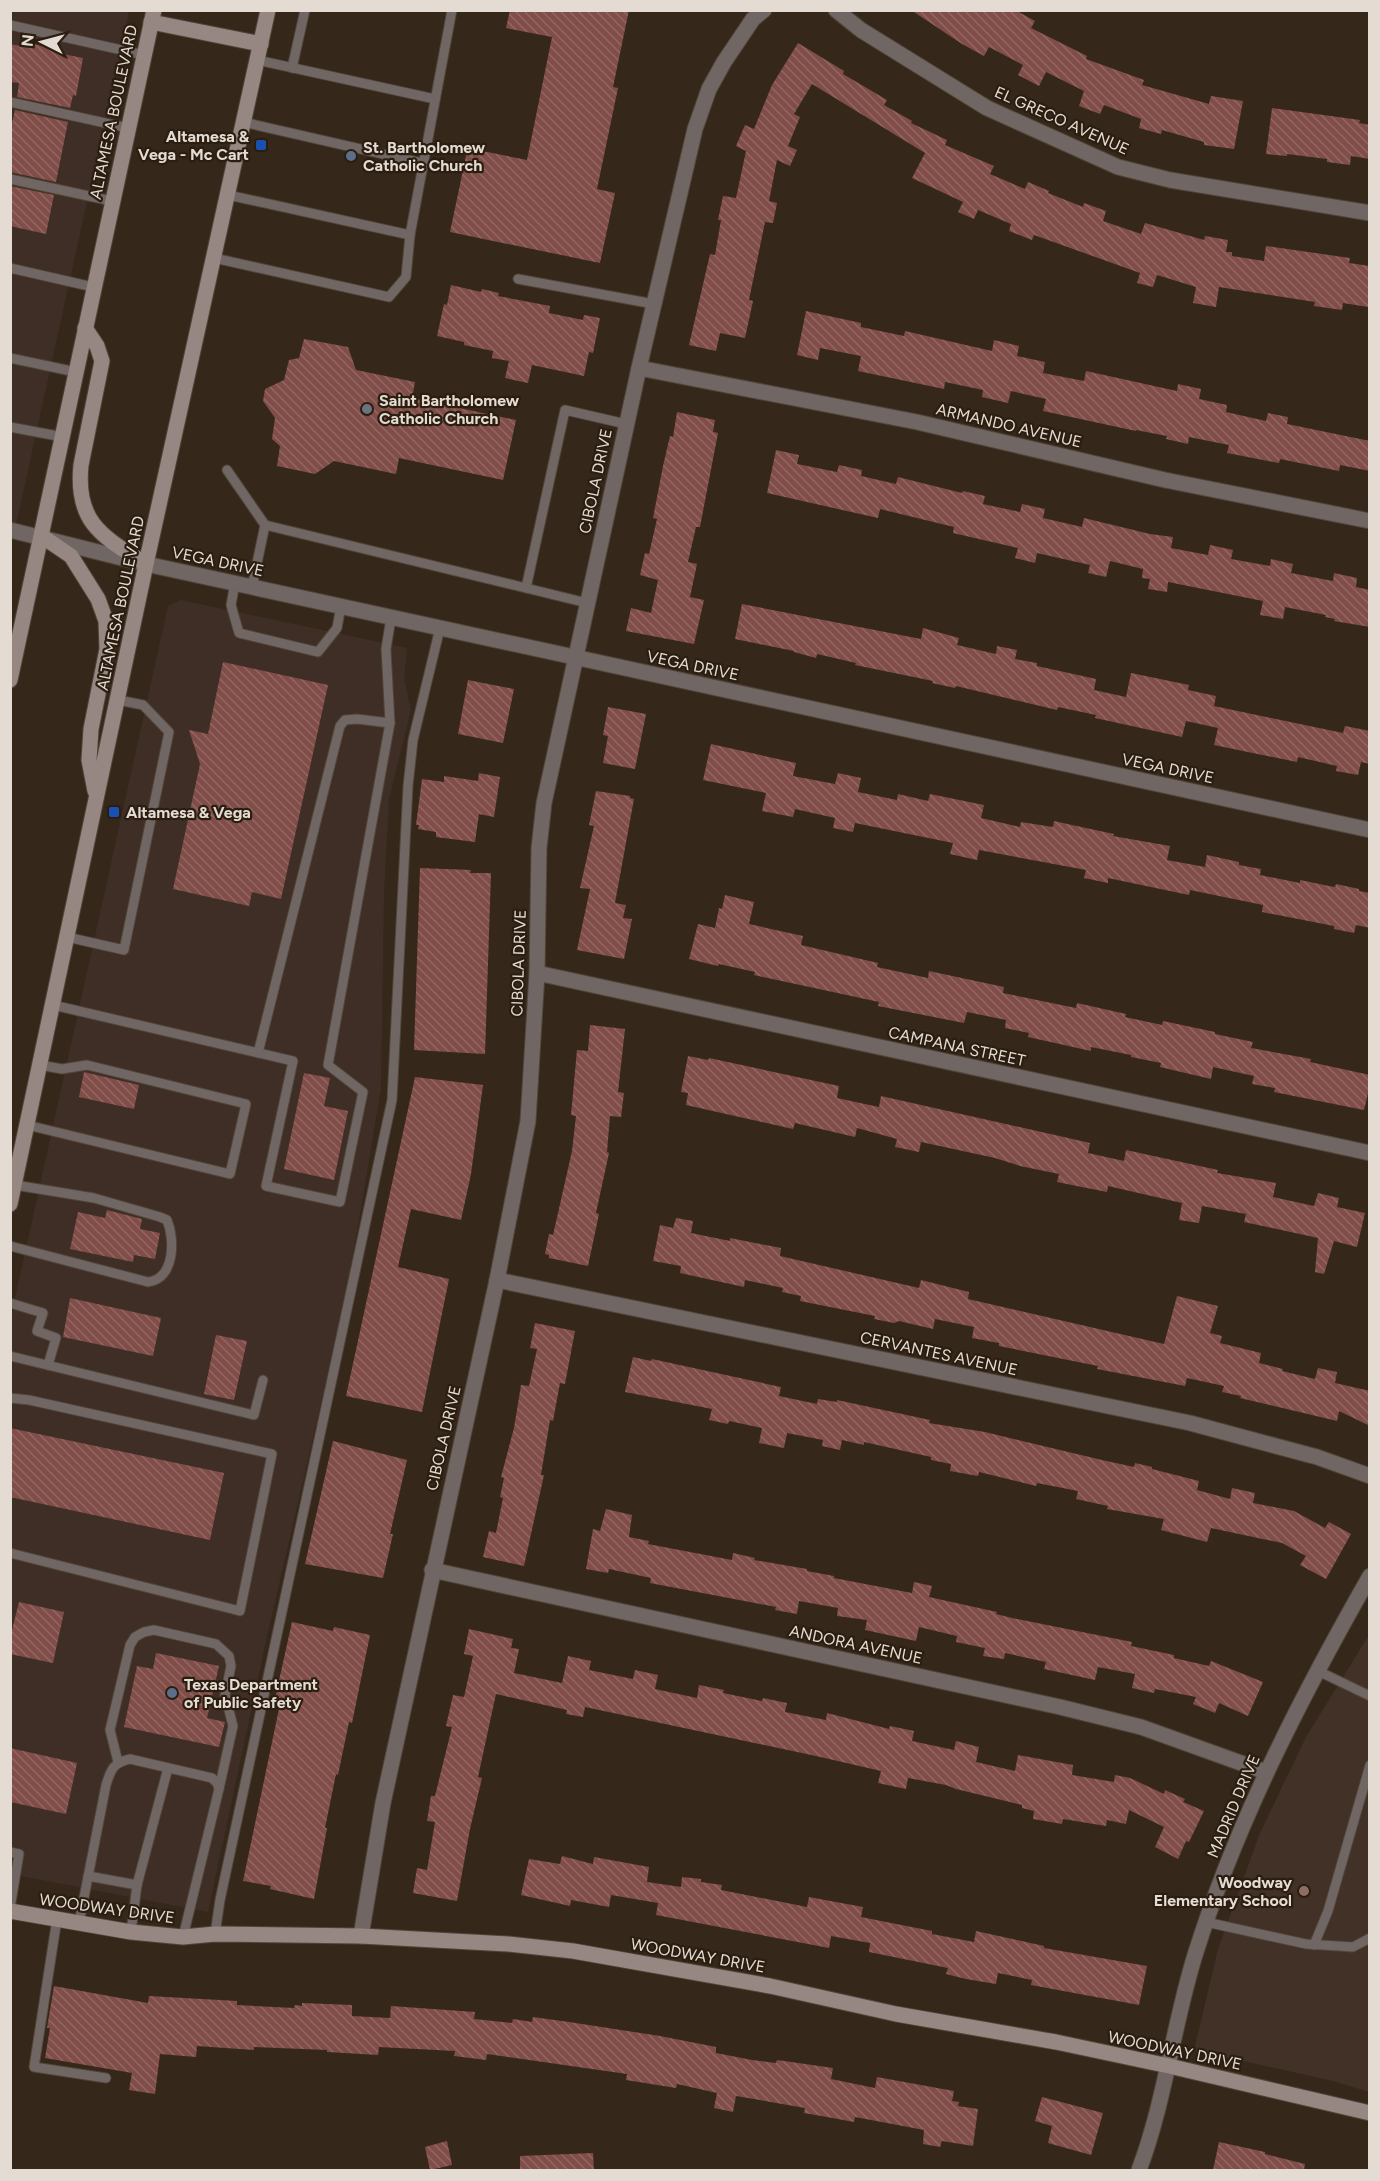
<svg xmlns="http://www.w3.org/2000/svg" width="1380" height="2181" font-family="Figtree,sans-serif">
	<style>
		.commercial { fill: #3f2e25 }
		.education { fill: #413127 }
		.building { fill: url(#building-back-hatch) }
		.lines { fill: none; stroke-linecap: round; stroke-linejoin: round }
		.lane-casing { stroke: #514538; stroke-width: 11 }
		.street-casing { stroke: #514538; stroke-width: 17 }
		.secondary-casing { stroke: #514538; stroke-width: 17 }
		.lane { stroke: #706663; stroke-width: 9 }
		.street { stroke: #706663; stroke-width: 15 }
		.secondary { stroke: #978782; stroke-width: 15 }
		.transit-dot { fill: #1a4fb4; stroke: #2b1e11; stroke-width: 2 }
		.service-dot { fill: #5c6f8a; stroke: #2b1e11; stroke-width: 2 }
		.worship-dot { fill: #6b7280; stroke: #2b1e11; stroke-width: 2 }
		.education-dot { fill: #8d6e63; stroke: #2b1e11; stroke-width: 2 }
		.labels { text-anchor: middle; stroke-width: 4.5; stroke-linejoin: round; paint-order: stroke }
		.street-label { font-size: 16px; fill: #e4dcd3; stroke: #2b1e11 }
		.poi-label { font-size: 16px; font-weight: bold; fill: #e4dcd3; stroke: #2b1e11; text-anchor: start }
	</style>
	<defs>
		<pattern id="building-back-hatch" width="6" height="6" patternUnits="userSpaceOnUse" patternTransform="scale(1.5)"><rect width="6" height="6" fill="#804d48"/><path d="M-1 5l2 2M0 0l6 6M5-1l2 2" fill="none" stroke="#926662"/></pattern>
	</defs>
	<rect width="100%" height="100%" fill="#35281a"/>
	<!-- commercial -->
	<g class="commercial">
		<path d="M11,11H129L11,547Z"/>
		<path d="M181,600L407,648L404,679L411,710L389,799L384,892L381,1088L348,1286L266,1641L208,1912L11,1874V1316L168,606Z"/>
	</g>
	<!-- education -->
	<path class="education" d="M1369,1635V2092L1333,2081L1194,2050L1218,1949L1260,1833L1306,1737Z"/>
	<!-- building -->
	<g class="building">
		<path d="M510,10H629L613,87L618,88L597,189L615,193L600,263L450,232L467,151L471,152L472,149L527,160L552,37L506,28Z"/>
		<path d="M911,10H1015L1035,21L1031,28L1087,56L1086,59L1144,80L1142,85L1209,104L1211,96L1243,101L1234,149L1204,145V142L1162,130L1161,134L1139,128L1141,119L1104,105L1100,114L1079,106L1084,91L1046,72L1039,86L1018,75L1023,65L989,47L984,56L962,44Z"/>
		<path d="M27,43L53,48V52L83,58L76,96L73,95L70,108L17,97L19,83L10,82V44L26,47Z"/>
		<path d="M798,43L844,71L843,74L887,100L884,105L912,121L911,123L947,140L945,145L994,166L990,174L1025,189L1028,182L1049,191L1048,193L1083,207L1084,203L1106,211L1103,221L1141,234L1145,223L1204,240L1205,236L1228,240L1226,252H1232V256L1264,261L1266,246L1350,258L1349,263L1370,266L1368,307L1343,303L1342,310L1314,306L1315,302L1219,287L1216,307L1193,303L1196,287L1157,275L1153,287L1137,283L1140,273L1034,235L1032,240L1009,231L1011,224L978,210L974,219L958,212L963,202L912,178L925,153L812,84L794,114L800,117L788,146L797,150L790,166L777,160L769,201L777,203L773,223L765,222L749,300L753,301L745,338L720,333L716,351L689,345L710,254L715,255L721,220H718L723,196L736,198L746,151L736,146L745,125L754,129L772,85Z"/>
		<path d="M1272,108L1360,120L1359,123L1370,125V159L1351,156L1350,165L1327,162V159L1287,154V156L1266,154Z"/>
		<path d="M15,110L68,122L56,182L10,172V132Z"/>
		<path d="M10,186L54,195L46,234L10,226Z"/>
		<path d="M451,285L481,292L482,289L499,293L498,296L550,306L549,313L583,320L584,315L600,318L593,353L589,352L584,376L532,365L528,383L505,378L509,361L492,358L493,351L464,345V342L437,336L444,304L447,305Z"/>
		<path d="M806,311L861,323V327L904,336L905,331L992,351L994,340L1019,346L1017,356L1045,362L1043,373L1084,381L1086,371L1177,391L1178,384L1201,389L1199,399L1227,405L1226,412L1266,421L1268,413L1288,417L1287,424L1370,441V471L1340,465L1339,471L1280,459L1279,463L1227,453L1229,445L1189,437L1188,444L1166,439L1167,436L1136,430V431L1043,411L1046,399L1011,391L1008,403L982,397L983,390L945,382L944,389L858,371L861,356L820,348L818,360L797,355Z"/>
		<path d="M304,339L348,347L356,370L415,382L412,398L516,420L503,480L399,458L396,474L334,461L315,474L277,466L280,446L272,439L275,418L263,401L265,389L284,380L289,360L299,358Z"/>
		<path d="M677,412L715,420L713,432L718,433L700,527H696L688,562L697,564L690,597L704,600L694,644L626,631L631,608L651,613L658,580L640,575L645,553L649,554L657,519L653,518L663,466L670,436L673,437Z"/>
		<path d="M776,450L799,455L797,464L837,472L839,465L862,470L861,476L896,484L898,477L962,493L963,491L985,496L983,504L1020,512L1022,504L1045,509L1043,518L1082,527L1084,518L1150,534L1173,537L1171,548L1208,555L1210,545L1233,550L1231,559L1270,566L1271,559L1293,564L1291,573L1333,581L1334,573L1357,578L1356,587L1370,590V627L1334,621L1335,619L1325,617L1326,615L1285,607L1283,619L1260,615L1263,601L1168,582L1167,592L1148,589L1150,579L1142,578L1143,569L1110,561L1106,577L1088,573L1090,565L1037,553L1035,563L1015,558L1018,548L953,533L954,527L880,509L878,518L767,493Z"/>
		<path d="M742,604L921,639L923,628L959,638L957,645L996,654L997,646L1017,650L1015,659L1037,663V666L1096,679L1094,690L1126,697L1131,673L1189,685L1188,690L1216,696L1214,706L1343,733L1345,726L1370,731V764L1361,762L1358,775L1336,771L1337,766L1298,757L1297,762L1214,745L1218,728L1186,721L1182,737L1095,718L1096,715L1058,707L1057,710L956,686L955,688L932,683L933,681L855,665L856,663L817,654L816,658L794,652V651L735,639Z"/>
		<path d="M223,662L328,685L281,899L252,892L249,906L173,889L200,764L189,730L208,734Z"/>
		<path d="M468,680L514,689L503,743L458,734Z"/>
		<path d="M608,707L646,714L635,769L603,763L608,736L603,735Z"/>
		<path d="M711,744L796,763L793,776L835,784L838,773L861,778L858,792L897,800L898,794L928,801L930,794L984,805L981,818L1020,827L1021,822L1053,827L1054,821L1072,825L1114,834L1113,836L1170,846L1167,860L1205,867L1207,855L1239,862V865L1261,869L1260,875L1300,883V880L1329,886L1335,887L1336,884L1359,889V891L1370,893V928L1356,925L1354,933L1334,929V926L1262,912L1263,905L1190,890L1189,895L1108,878V883L1084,878L1086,870L979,850L977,860L950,854L953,843L855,823L853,832L833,828L835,818L795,809L793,817L762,811L766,793L703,780Z"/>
		<path d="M479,773L500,777L494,817L479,814L475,842L436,837V832L418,829L419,825H416L422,779L444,782V776L478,781Z"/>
		<path d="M596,791L630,796V798L634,799L615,903L626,905L623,918L632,919L624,959L577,950L590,889L580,888L594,826L589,825Z"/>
		<path d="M420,868L471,870L470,873H491L485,1054L414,1050Z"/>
		<path d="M725,895L754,902L749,924L803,936L801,945L878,963L877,967L928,978L929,971L1004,987L1003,993L1076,1008L1077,1003L1126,1014L1125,1017L1162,1025L1163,1021L1215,1032V1034L1253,1042L1251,1048L1311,1059L1310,1062L1370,1075V1085L1364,1110L1274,1092L1275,1088L1252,1084L1254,1076L1213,1067L1211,1079L1160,1067L1161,1063L1131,1057V1055L1091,1047V1051L1028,1037L1029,1033L1005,1028L1006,1020L967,1012L964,1023L878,1006L879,1002L754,975L755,972L719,964L718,966L689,959L698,924L715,928L719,908L722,909Z"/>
		<path d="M590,1025L625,1029L618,1092L624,1093L621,1117L610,1116L607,1152L609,1153L596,1213L599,1214L588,1266L549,1258V1255L545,1254L549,1234L553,1235L572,1151L576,1116L571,1115L577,1050L588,1051Z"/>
		<path d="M688,1056L708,1060L709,1058L839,1086L837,1098L879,1107L881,1096L1055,1135L1090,1143L1088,1153L1124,1161L1126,1150L1218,1170L1217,1173L1276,1183L1273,1197L1314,1206L1318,1193L1339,1198L1337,1207L1365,1213L1357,1247L1334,1241L1324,1274L1315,1272L1318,1238L1244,1222L1246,1214L1202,1206L1199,1223L1179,1220L1182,1203L1108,1186L1107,1192L1057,1182L1059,1174L1020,1166L995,1158L921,1142L919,1152L895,1147L897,1139L857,1128L855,1137L795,1123L793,1129L686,1105L688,1093L681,1092Z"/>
		<path d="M84,1072L139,1085L134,1109L79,1097Z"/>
		<path d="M304,1073L330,1078L324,1106L348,1111L334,1180L284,1169Z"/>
		<path d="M415,1077L483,1085L471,1174L461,1220L411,1209L398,1267L449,1279L422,1412L346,1396Z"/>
		<path d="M107,1210L142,1219L140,1229L160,1233L155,1259L134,1255L133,1262L70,1249L78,1212L105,1218Z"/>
		<path d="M676,1218L693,1221L691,1233L730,1241V1238L781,1248L780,1256L919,1288L921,1280L969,1292L968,1299L1164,1344L1177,1296L1218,1306L1210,1333L1222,1336L1220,1343L1261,1353L1259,1363L1283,1369L1282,1371L1315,1379L1318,1368L1337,1372L1335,1383L1370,1391V1426L1339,1411L1337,1421L1240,1398L1241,1396L1222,1392L1224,1386L1187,1378L1185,1386L1097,1369L1098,1366L999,1346V1343L972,1338L974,1327L935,1319L933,1329L899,1321L894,1323L874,1319L875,1316L800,1301L801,1296L782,1292L783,1288L745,1280L744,1287L680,1273L681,1266L653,1261L660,1225L673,1228Z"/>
		<path d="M70,1298L161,1318L153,1356L63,1337Z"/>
		<path d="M535,1323L575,1331L565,1384L560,1383L553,1421L550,1420L541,1475H544L524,1566L483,1557L489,1531L496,1533L503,1498L500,1497L504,1478L501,1477L514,1428L521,1385L529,1386L537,1349L530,1348Z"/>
		<path d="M216,1335L247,1341L234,1400L204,1394Z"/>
		<path d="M633,1357L651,1361L652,1359L781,1387L779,1396L817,1404L818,1399L837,1402V1400L930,1420L929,1423L985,1432L1102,1460L1134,1467L1135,1463L1152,1467V1469L1199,1481L1197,1490L1230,1499L1232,1488L1255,1493L1253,1503L1294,1511L1325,1528L1329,1522L1351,1534L1326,1579L1300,1565L1306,1556L1282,1543L1211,1528L1207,1542L1161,1530L1164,1519L1107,1509L1108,1506L1076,1499L1078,1491L1037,1483L1036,1486L979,1472L978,1476L950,1471L951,1464L931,1460V1457L864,1442V1445L842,1440L840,1450L822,1446L823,1440L787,1433L784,1448L759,1443L762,1428L729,1421L728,1424L709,1420L712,1409L625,1392Z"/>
		<path d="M10,1428L224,1473L210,1540L10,1497Z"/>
		<path d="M333,1441L407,1460L390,1534H393L383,1578L305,1564Z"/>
		<path d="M606,1509L632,1515L629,1537L649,1541L648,1544L732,1560L733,1553L755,1558L754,1560L807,1569V1571L834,1576V1578L912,1593L914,1582L932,1586L929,1597L997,1612L996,1614L1012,1618L1132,1642L1131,1646L1174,1655V1658L1209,1666L1211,1661L1263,1682L1248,1716L1219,1703L1215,1713L1193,1704L1196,1697L1155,1689L1154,1693L1132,1688L1135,1674L1098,1667L1095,1680L1044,1669L1046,1662L1005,1653L1004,1659L983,1656L985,1648L956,1642L957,1636L919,1627L916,1641L865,1630L867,1620L837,1616L838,1608L799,1601L797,1614L775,1610L776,1607L650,1583L651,1578L609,1569L608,1573L586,1569L593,1529L600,1531Z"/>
		<path d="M19,1602L64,1612L53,1663L10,1654V1638Z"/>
		<path d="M292,1622L333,1631L334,1627L370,1635L352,1723L349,1722L338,1775L336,1774L325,1828H327L314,1899L270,1889L271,1886L243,1881L280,1704L274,1703Z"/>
		<path d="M469,1629L513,1639L511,1648L519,1649L514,1673L562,1683L568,1656L591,1661L589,1670L633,1679L635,1670L658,1675L655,1689L697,1698L699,1685L724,1690L723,1693L762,1701L763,1698L787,1703L785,1712L826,1720L827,1713L889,1729L890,1726L914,1731L912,1741L954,1750L956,1741L979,1747L976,1762L1015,1771L1018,1755L1073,1765L1072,1775L1114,1782L1115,1775L1130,1778L1164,1794L1165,1790L1185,1799L1183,1802L1204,1811L1189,1842L1186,1841L1178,1859L1155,1847L1164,1827L1129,1810L1126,1824L1107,1820L1106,1826L1063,1819L1062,1824L1033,1819L1034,1811L1022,1808V1805L956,1789L946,1785L908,1778L906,1789L878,1783L881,1771L816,1756L585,1707L583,1717L566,1714L567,1710L496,1694L478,1777L482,1778L470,1829L457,1901L413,1893L417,1868L427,1870L435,1822L427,1821L431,1796H435L452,1727L446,1726L453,1695L464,1697L473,1656L464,1654Z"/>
		<path d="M156,1653L219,1666L207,1718L225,1722L219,1747L124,1727L137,1666L153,1669Z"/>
		<path d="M10,1748L77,1763L66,1814L10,1802Z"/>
		<path d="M562,1856L593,1864L594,1857L649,1867L647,1882L681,1887L682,1877L701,1879V1882L722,1885L721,1890L807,1907L809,1897L863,1907L861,1917L932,1931V1934L974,1942L976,1931L1044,1946V1948L1147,1966L1139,2005L1031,1985L1032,1980L998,1973L996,1984L966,1979L946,1974L948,1968L869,1952L870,1943L831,1936L829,1948L656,1915L658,1903L611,1895L609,1907L571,1900L570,1906L521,1895L529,1859L560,1864Z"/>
		<path d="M54,1986L148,2003L149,1996L237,2001V2005L294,2008L295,2005L302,2006V2003L352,2005V2016L390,2018L391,2006L475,2012L474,2019L512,2023L513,2019L532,2022L533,2017L569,2022L660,2036L716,2047V2053L752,2060L776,2063L777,2060L833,2068L831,2079L875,2088L877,2077L954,2091L952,2101L959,2102L958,2106L978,2109L973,2146L942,2141L940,2147L923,2144L924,2130L855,2117L854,2122L827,2117L804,2113L805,2108L736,2096L733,2112L714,2108L717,2093L677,2084L676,2088L626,2080L627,2074L487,2054L486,2060L454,2056L455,2051L379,2047L378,2055L327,2052V2050L254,2047V2050L197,2046L196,2057L160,2054L155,2094L129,2090L132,2073L45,2058L50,2028H47Z"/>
		<path d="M1042,2097L1103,2113L1091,2155L1048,2143L1052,2126L1035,2121Z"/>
		<path d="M447,2141L452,2165L430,2170L425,2147Z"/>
		<path d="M1219,2142L1265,2152V2154L1305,2164L1304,2170H1213Z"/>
		<path d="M593,2153L594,2170H520V2156Z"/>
	</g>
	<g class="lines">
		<!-- lane casing -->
		<g class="lane-casing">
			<g id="lane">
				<path d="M10,25L144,55"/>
				<path d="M257,60L435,99"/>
				<path d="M292,68L305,10"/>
				<path d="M10,102L128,128"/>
				<path d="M243,122L422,163"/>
				<path d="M10,179L112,201"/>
				<path d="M410,235L452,10"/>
				<path d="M214,258L389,297L406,277L410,235L228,195"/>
				<path d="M10,268L93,287"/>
				<path d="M518,279L654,304"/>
				<path d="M10,358L76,372"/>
				<path d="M10,427L63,437"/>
				<path d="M227,470L265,525"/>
				<path d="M235,583L231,605L239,633L318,652L337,628L341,606"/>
				<path d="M252,587L265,525L526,588"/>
				<path d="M587,603L526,588L565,410L626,424"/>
				<path d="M67,937L124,950L169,732L143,705L118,700"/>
				<path d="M53,1005L293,1061L266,1186L340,1202L363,1092L328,1065L390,723L386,649L391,618"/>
				<path d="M258,1053L340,726L345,720L357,719L390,723"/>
				<path d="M27,1125L230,1174L246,1104L87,1065L62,1069L40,1065"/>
				<path d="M10,1246L148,1282C175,1279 175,1239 167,1220L160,1217L94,1198L15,1185"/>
				<path d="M10,1303L43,1313L37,1331L56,1338L48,1365"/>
				<path d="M10,1356L254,1415L263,1380"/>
				<path d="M10,1398L29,1400L272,1454L240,1611L10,1553"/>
				<path d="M1316,1670L1370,1696"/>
				<path d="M118,1762L110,1730L130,1645L135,1637L144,1632L154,1630L216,1644L229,1656L231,1666L225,1695L233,1726L219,1789"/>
				<path d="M10,1852L19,1854L10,1908"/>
				<path d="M88,1876L137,1885"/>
				<path d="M57,1919L34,2067L106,2078"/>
				<path d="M1206,1922L1306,1944L1353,1947L1370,1938"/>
				<path d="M79,1923L106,1785C111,1769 113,1763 130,1759L212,1778L217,1783L219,1789L183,1937"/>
				<path d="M131,1932L137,1885L168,1768"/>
				<path d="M215,1934L220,1900L392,1100L408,786L413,740L440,628"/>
				<path d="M1314,1945L1328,1911L1370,1765"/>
			</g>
		</g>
		<!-- street casing -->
		<g class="street-casing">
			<g id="street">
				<path d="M836,10L861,30L987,108L1118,167L1170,180L1370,213"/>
				<path d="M639,368L917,422L1165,480L1370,521"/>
				<path d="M10,530L146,564L1370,830"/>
				<path d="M537,973L1370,1153"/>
				<path d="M497,1280L1190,1423L1317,1457L1370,1476"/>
				<path d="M432,1570L1060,1707L1141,1727L1266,1772"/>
				<path d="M361,1936L383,1803L497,1280L528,1121L537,973L539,848L544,803L639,368L695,129L709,89L724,62L753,19L764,10"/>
				<path d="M1139,2170C1165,2101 1173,2026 1195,1955C1237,1821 1301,1697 1370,1576"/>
			</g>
		</g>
		<!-- secondary casing -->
		<g class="secondary-casing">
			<g id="secondary">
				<path d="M151,22L261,44"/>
				<path d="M85,328L97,346L102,361L81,465C75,523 103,537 146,564"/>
				<path d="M43,537L71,556L98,599L106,621L107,649L91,729L89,760L95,791"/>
				<path d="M10,680L154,10"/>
				<path d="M10,1204L146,564L268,10"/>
				<path d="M10,1911L131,1932L183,1937L215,1934L361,1936L508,1944L573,1951L770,1986L896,2014L1056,2042L1169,2066L1370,2113"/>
			</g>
		</g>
		<!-- lane -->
		<use href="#lane" class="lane"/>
		<!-- street -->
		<use href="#street" class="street"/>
		<!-- secondary -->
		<use href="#secondary" class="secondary"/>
	</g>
	<!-- markers -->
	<g class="transit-dot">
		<rect x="255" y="139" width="12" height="12" rx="3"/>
		<rect x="108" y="806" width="12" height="12" rx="3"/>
	</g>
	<g class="service-dot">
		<circle cx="351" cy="156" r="6"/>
		<circle cx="172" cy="1693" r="6"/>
	</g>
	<circle class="worship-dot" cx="367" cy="409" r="6"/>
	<circle class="education-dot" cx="1304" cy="1891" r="6"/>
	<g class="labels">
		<!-- street labels -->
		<g class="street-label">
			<text transform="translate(113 112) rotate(-78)" y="6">ALTAMESA BOULEVARD</text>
			<text transform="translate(1062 120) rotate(24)" y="6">EL GRECO AVENUE</text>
			<text transform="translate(1009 425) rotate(13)" y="6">ARMANDO AVENUE</text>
			<text transform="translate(595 481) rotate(-78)" y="6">CIBOLA DRIVE</text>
			<text transform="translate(218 561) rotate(12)" y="6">VEGA DRIVE</text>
			<text transform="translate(120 603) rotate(-78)" y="6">ALTAMESA BOULEVARD</text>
			<text transform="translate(693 665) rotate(12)" y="6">VEGA DRIVE</text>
			<text transform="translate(1168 768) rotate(12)" y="6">VEGA DRIVE</text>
			<text transform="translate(518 963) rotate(-88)" y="6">CIBOLA DRIVE</text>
			<text transform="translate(957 1046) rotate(12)" y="6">CAMPANA STREET</text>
			<text transform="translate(939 1353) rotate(12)" y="6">CERVANTES AVENUE</text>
			<text transform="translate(443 1438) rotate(-77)" y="6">CIBOLA DRIVE</text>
			<text transform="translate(856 1644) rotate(12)" y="6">ANDORA AVENUE</text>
			<text transform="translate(1233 1806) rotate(-67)" y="6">MADRID DRIVE</text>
			<text transform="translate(107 1908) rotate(8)" y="6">WOODWAY DRIVE</text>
			<text transform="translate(698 1955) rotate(10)" y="6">WOODWAY DRIVE</text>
			<text transform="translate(1175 2050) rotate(12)" y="6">WOODWAY DRIVE</text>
		</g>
		<!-- poi labels -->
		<g class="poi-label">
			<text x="249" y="142" text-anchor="end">Altamesa &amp;<tspan x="249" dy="18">Vega - Mc Cart</tspan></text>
			<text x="363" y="153">St. Bartholomew<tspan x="363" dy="18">Catholic Church</tspan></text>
			<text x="379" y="406">Saint Bartholomew<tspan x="379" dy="18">Catholic Church</tspan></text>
			<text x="126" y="818">Altamesa &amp; Vega</text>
			<text x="184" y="1690">Texas Department<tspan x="184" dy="18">of Public Safety</tspan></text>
			<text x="1292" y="1888" text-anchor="end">Woodway<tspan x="1292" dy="18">Elementary School</tspan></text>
		</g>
	</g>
	<!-- border -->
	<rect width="1380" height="2181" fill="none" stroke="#e4dcd3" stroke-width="24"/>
	<!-- north arrow -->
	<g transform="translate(42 42) rotate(276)" stroke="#2b1e11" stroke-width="4.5" paint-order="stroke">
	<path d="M0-4.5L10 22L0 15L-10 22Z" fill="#e4dcd3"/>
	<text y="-9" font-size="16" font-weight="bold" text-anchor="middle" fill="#e4dcd3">N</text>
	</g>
</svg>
